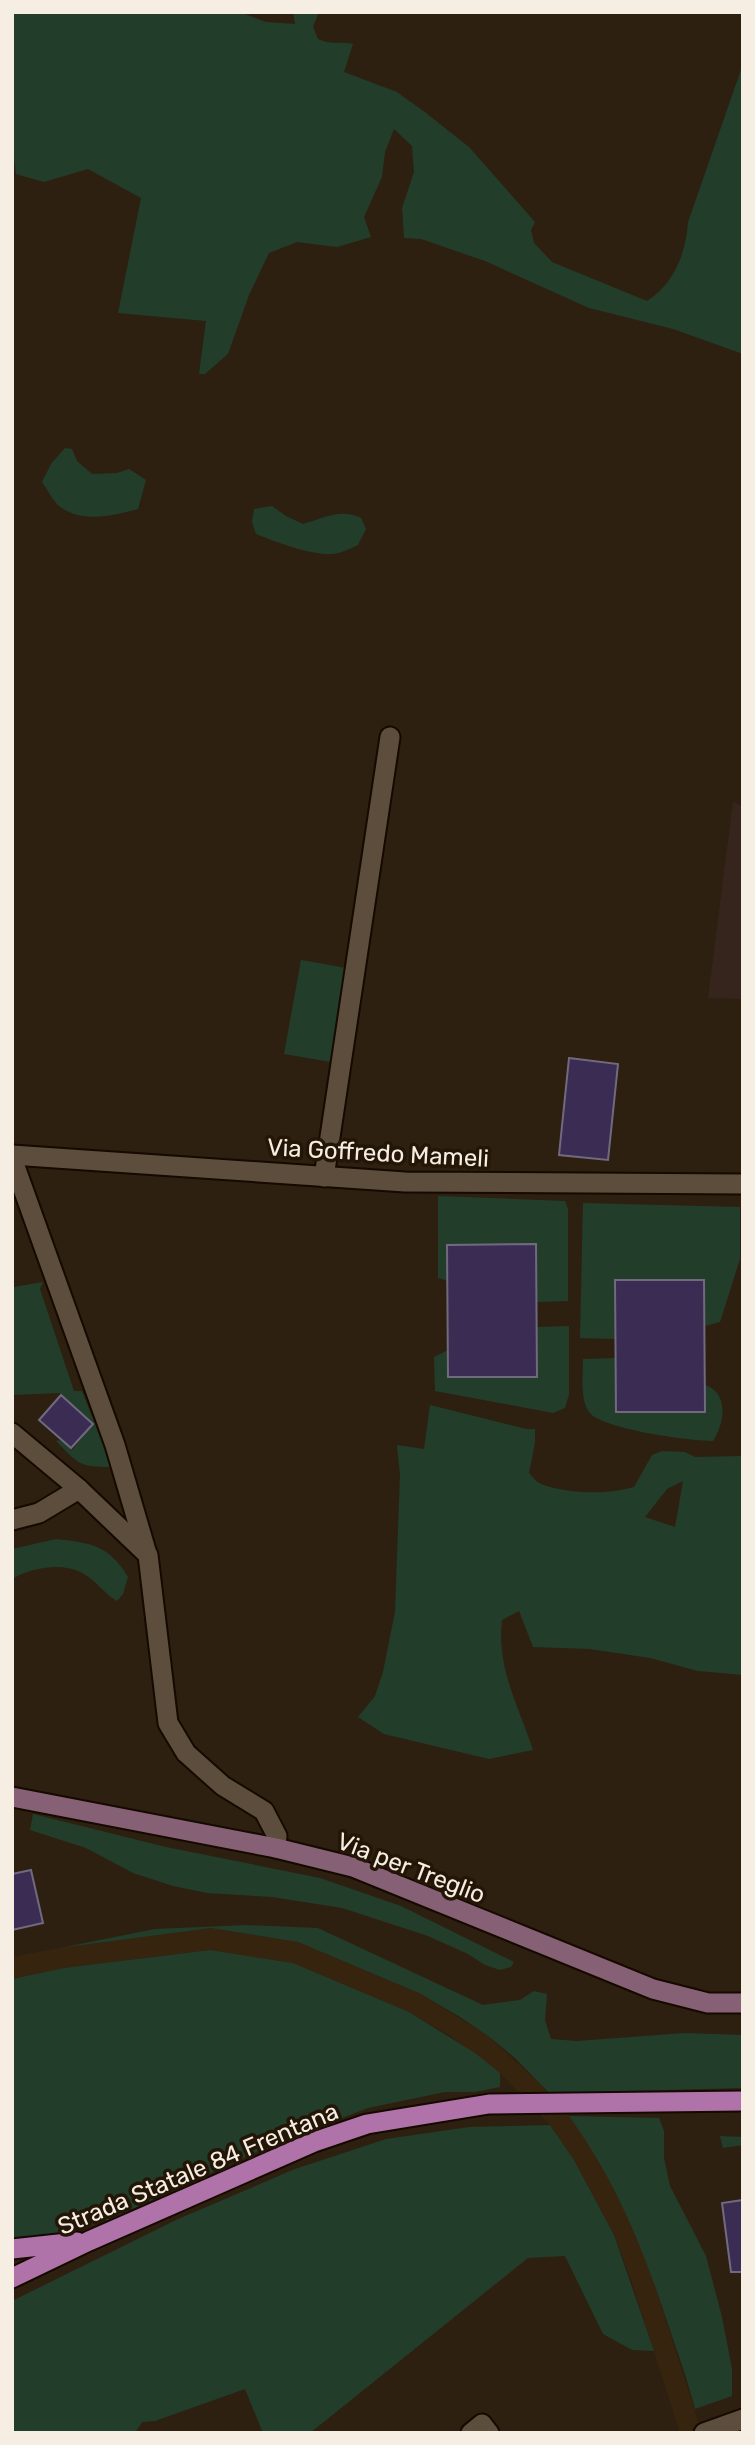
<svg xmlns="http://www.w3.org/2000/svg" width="755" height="2445" font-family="Rubik,sans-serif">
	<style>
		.industrial { fill: #36251d }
		.built { fill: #36240f }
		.green { fill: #233d2b; fill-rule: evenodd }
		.building { fill: #3a2c52; stroke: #716a7f; stroke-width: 2 }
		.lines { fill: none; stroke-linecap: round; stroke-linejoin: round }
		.minor-casing { stroke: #150900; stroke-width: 23 }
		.tertiary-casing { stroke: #150900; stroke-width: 23 }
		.secondary-casing { stroke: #150900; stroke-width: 23 }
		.primary-casing { stroke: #150900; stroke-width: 23 }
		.minor { stroke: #5d4d3d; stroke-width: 19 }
		.tertiary { stroke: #5d4d3d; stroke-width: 19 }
		.secondary { stroke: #866074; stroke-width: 19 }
		.primary { stroke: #af73aa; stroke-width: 19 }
		.labels { text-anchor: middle; stroke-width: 7; stroke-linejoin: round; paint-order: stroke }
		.street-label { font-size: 24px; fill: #f6ede3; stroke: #231607 }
	</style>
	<rect width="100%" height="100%" fill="#2d2010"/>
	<!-- industrial -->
	<path class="industrial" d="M733,802L743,807V999L708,998Z"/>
	<!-- built -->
	<path class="built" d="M211,1928L298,1942L419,1993L488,2036L537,2081L567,2113L592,2148L633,2226L650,2270L702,2433H680L630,2277L614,2235L574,2160L550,2125L500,2073L449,2035L409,2012L293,1963L210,1950L64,1968L12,1979V1957L60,1948Z"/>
	<!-- green -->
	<g class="green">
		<path d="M12,12H240L266,22L295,24L293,12H319L313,27L318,39C329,45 341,41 353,44L344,72L397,92L426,113L469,147L535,222L531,230L534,243L552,262L647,301C674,284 686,253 688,222L743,64V354L673,329L589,308L485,261L421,239L404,238L402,208L414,172L412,146L394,129L385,152L382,177L364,217L371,237L337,247L297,242L269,253L249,295L228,354L205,374H199L206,321L118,313L141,198L88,169L44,182L16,174L12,144Z"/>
		<path d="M65,448L72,449L77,461L92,474L117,473L129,469L146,480L138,509C113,516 80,524 58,505C52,499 47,489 42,482L51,464Z"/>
		<path d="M272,506L286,516L303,524C324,518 340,508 361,518L366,529L358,545C350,549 341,553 332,554C310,555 276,542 256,534L252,522L254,509Z"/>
		<path d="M301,960L352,969L337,1063L284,1054Z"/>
		<path d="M438,1196L565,1201L568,1209V1301L537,1302L536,1244L448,1245V1281L438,1278Z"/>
		<path d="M583,1203L740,1207V1259L720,1322L705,1326L704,1280H615V1339L580,1338Z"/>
		<path d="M43,1282L40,1289L74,1391H82L112,1467C78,1467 79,1464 56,1441L60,1440L72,1450L93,1424L60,1393L12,1395V1284L14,1287Z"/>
		<path d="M569,1326V1394L565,1408L553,1413L435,1391L434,1357L448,1350V1377H537V1327Z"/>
		<path d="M616,1358V1412H705V1385C729,1393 725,1423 713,1441C690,1441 601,1429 589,1412C580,1399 583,1374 583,1359Z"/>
		<path d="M430,1405L526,1429H535V1443L529,1473C533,1477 536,1482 541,1484C568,1494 607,1495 634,1487L652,1455L662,1451L685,1452L695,1457L743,1456V1675L698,1671L650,1658L590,1649L533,1647L519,1611L502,1620C496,1666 519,1708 533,1750L489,1759L384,1734L358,1717L375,1696L383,1672L395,1612L400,1475L397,1445L424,1449ZM683,1481L675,1527L645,1517L667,1489Z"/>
		<path d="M56,1539C91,1543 109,1545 128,1577L123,1594L117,1601C104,1593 98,1583 87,1576C66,1561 33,1567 12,1579V1549Z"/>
		<path d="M33,1814L166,1847L320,1878L401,1906L514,1962L511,1967L500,1970L485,1965L468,1954L428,1936L342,1908L272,1897L207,1893L173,1886L133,1873L86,1848L30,1830Z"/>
		<path d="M246,1925L318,1928L483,2005L520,2000L534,1991L547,1994L545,2020L551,2039L577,2041L685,2033L743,2035V2088L549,2093L514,2057L488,2036L460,2017L419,1993L298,1942L211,1928L60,1948L155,1929Z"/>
		<path d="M210,1950L293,1963L409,2012L475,2053L500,2073V2087L475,2092H445L368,2108L269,2146L111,2219L43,2239L12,2245V1979L64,1968Z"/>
		<path d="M569,2116L659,2118L664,2131V2158L670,2186L706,2256L722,2317L732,2369V2396L695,2409C688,2381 678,2354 669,2327C643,2248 618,2185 569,2116Z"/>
		<path d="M550,2125L574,2160L614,2235L654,2351L632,2350L603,2334L565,2256L528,2258L310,2433H263L245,2389L155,2421L142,2422L135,2433H12V2301L176,2220L295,2169L386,2139L469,2127Z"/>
		<path d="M720,2136L743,2137V2145L723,2148Z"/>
	</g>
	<!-- building -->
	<g class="building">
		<path d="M569,1058L618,1064L608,1160L559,1155Z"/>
		<path d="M536,1244L537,1377H448L447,1245Z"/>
		<path d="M615,1280H704L705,1412H616Z"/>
		<path d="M61,1395L93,1424L71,1448L39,1420Z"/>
		<path d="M31,1870L43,1923L12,1930V1874Z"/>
		<path d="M743,2200V2272H731L722,2203Z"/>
	</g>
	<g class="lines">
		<!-- minor casing -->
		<g class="minor-casing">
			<g id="minor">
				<path d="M12,1155L405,1182L743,1184"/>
				<path d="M12,1158L115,1445L147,1554"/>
				<path d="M324,1177L390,737"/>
				<path d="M12,1433L79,1489L148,1555L168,1723L186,1753L223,1786L264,1811L277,1836L276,1848"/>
				<path d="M12,1520L39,1513L79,1489"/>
				<path d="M471,2433L482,2424L489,2433"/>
			</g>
		</g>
		<!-- tertiary casing -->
		<g class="tertiary-casing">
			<path id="tertiary" d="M704,2433L743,2419"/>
		</g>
		<!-- secondary casing -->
		<g class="secondary-casing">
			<path id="secondary" d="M12,1797L276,1848L353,1867L653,1989L708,2003H743"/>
		</g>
		<!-- primary casing -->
		<g class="primary-casing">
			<g id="primary">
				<path d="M12,2249L77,2242"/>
				<path d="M12,2278L89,2241L314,2142L367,2124L489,2104L743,2101"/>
			</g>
		</g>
		<!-- minor -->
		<use href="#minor" class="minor"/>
		<!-- tertiary -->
		<use href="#tertiary" class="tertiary"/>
		<!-- secondary -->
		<use href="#secondary" class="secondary"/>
		<!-- primary -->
		<use href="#primary" class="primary"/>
	</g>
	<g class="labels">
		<!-- street labels -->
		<g class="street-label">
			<text transform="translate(378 1153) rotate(3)" y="8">Via Goffredo Mameli</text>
			<text transform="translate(411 1868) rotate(21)" y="8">Via per Treglio</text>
			<text transform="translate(198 2169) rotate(-23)" y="8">Strada Statale 84 Frentana</text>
		</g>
	</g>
	<!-- border -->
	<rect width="755" height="2445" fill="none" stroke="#f6ede3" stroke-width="28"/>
</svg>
